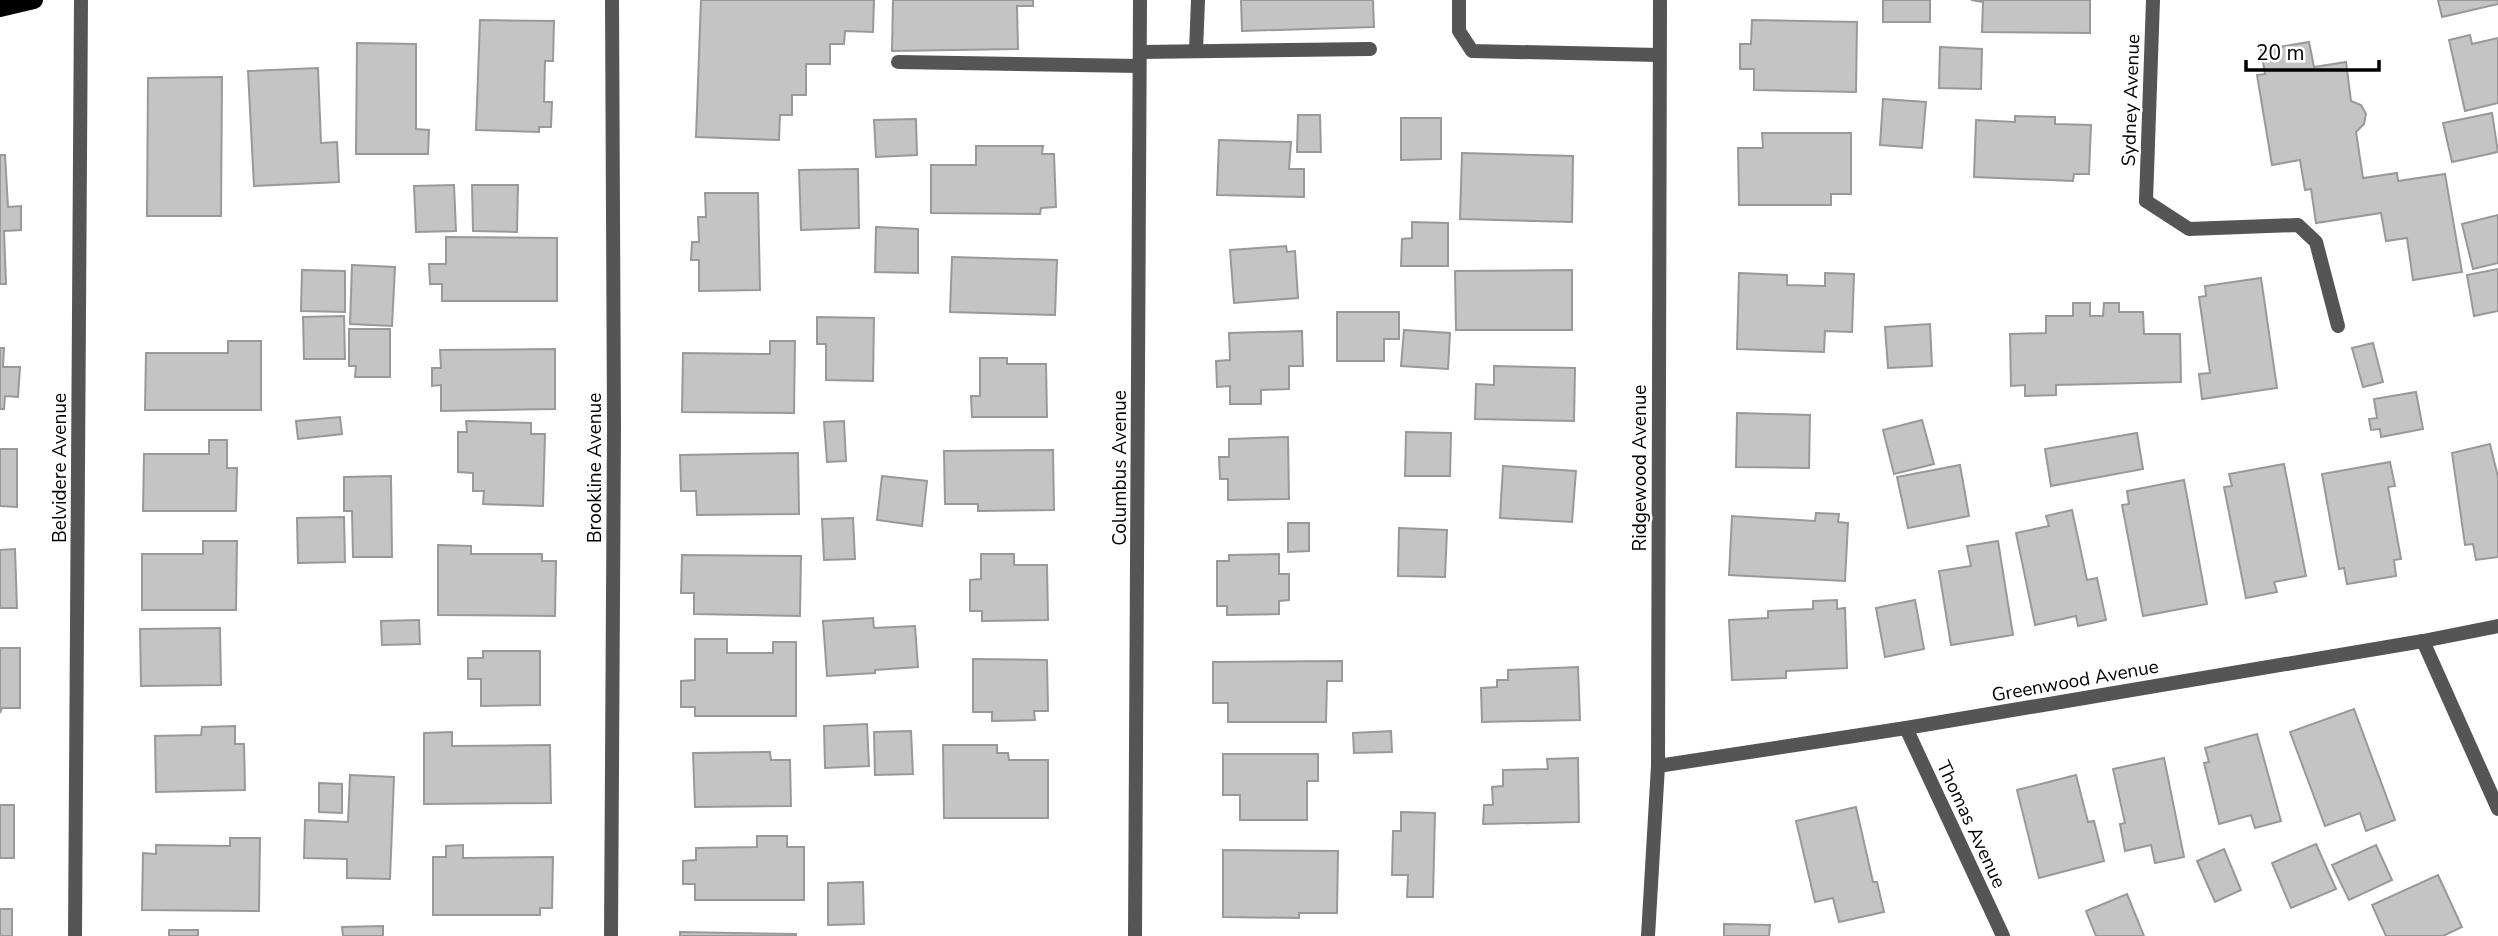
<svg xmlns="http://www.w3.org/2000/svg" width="2498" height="936" font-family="'Nunito Sans',sans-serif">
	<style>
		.building { fill: #c4c4c4; stroke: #999; stroke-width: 2 }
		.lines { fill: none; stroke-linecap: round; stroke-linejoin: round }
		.service { stroke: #555; stroke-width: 14 }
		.minor { stroke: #555; stroke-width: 14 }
		.primary { stroke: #000; stroke-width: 18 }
		.labels { text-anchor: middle; stroke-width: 5; stroke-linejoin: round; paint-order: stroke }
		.street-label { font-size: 19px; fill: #000; stroke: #fff }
	</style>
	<rect width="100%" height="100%" fill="#fff"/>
	<!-- building -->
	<g class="building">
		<path d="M701,0H874L873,32L845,31L844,44H830V64H806V95H792V115H780L779,140L696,137Z"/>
		<path d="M893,0H1033V6H1017L1018,49L892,51Z"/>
		<path d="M1241,0H1373L1374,27L1242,31Z"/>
		<rect x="1883" y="0" width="47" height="22"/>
		<path d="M1971,0H2090V33L1982,32L1983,2Z"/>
		<path d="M2438,0H2498V4L2442,17Z"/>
		<path d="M480,20L554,21L553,61H545L544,102H552L551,127H539V132L476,130Z"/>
		<path d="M1752,20L1857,22L1856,92L1754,90V69H1740V44H1751Z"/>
		<path d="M2470,35L2472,44L2498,38V103L2465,111L2449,40Z"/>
		<path d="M2309,42L2314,67L2346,62L2351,101L2361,105L2366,114L2364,124L2356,132L2363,178L2397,173L2398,181L2445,174L2462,272L2413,280L2407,238L2386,241L2381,213L2316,223L2311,189L2305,190L2300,160L2272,165L2257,75L2265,74L2261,50Z"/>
		<path d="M357,43L416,44V129L429,130L428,154H356Z"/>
		<path d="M1940,47L1982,49L1981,89L1939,88Z"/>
		<path d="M318,68L321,143L337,142L339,182L254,186L248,71Z"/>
		<path d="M222,77L221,216H147L148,78Z"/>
		<path d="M1883,99L1926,102L1922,148L1880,145Z"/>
		<path d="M2492,113L2498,152L2452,162L2443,123Z"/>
		<path d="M1298,115H1320L1321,152H1297Z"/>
		<path d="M2015,116L2055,117V124L2091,125L2089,174H2074L2073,181L1974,177L1976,120L2015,122Z"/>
		<path d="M1401,118H1441V159L1401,160Z"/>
		<path d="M916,119L917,155L876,157L874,120Z"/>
		<path d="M1762,133H1851V194H1831V205H1739L1738,148H1763Z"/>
		<path d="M1219,140L1291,142L1289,169H1304V197L1217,195Z"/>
		<path d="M976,146H1043L1042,154H1054L1056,207L1041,208L1040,214L931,213V165H976Z"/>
		<path d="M1462,153L1573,156L1572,222L1460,219Z"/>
		<path d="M0,155H5L8,207L21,206V230L4,231L6,284H0Z"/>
		<path d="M858,169L859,228L801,230L799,170Z"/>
		<path d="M454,185L456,231L416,232L414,186Z"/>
		<path d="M472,185H518L517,232L473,231Z"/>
		<path d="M705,193H758L760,290L699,291V260H691L692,242H699L698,217H706Z"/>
		<path d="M2498,215V263L2473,269L2462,224Z"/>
		<path d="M1412,222L1448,223V266H1401L1402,239L1412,238Z"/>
		<path d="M876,227L918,229V273L875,272Z"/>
		<path d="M446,237L557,238V301H442V284H430L429,264H446Z"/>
		<path d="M1286,246L1287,252L1295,251L1298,298L1234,303L1230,250Z"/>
		<path d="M952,257L1057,260L1055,315L950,312Z"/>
		<path d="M352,265L395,267L392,326L350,324Z"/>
		<path d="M2498,269V311L2474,316L2467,275Z"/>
		<path d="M302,270L345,271V312L301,311Z"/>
		<path d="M1572,270V330H1456L1455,271Z"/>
		<path d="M1739,273L1787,275V285L1825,286V273L1854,274L1852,332L1825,331L1824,352L1737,349Z"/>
		<path d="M2261,278L2277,388L2202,399L2199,374L2210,373L2199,297L2206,296L2205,286Z"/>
		<path d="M2073,303H2090V316H2103L2104,303H2119V312H2143L2144,334H2180L2181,382L2056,385V395L2025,396V385L2011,386L2010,334L2046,333V316H2073Z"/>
		<path d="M1337,312H1399V339H1384V361H1337Z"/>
		<path d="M344,316L345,359H304L303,317Z"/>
		<path d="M817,317L874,318L873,381L826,380V344H817Z"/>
		<path d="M1930,324L1932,366L1888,368L1885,327Z"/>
		<path d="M349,329H390V377H355L356,366H349Z"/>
		<path d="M1404,330L1450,333L1448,369L1401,366Z"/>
		<path d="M1302,331L1303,366H1289V389L1261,390V404H1230V386L1217,387L1216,361L1230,360L1229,333Z"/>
		<path d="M228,341H261V410H145L146,353H228Z"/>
		<path d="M770,341H795L794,413L682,412L683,353L770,354Z"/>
		<path d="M2373,343L2383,382L2363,387L2352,348Z"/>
		<path d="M0,348H4L3,367H20L18,397L5,396L4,409H0Z"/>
		<path d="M555,349V409L441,411V385L432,386V368H441L440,350Z"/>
		<path d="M980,358H1007V364H1046L1047,417H972L971,396H980Z"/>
		<path d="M1494,366L1575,368L1574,421L1475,419L1476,384L1494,385Z"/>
		<path d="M2416,392L2423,429L2381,437L2380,429L2371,430L2369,419L2377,418L2374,399Z"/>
		<path d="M1737,413L1810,415L1809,468L1736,467Z"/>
		<path d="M340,417L342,434L298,439L296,421Z"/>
		<path d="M1922,420L1934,464L1894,474L1883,430Z"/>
		<path d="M466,421L531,423V434H545L543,506L483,504L484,491H473V473L458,472V432H467Z"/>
		<path d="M844,421L846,461L827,462L824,422Z"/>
		<path d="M1406,432L1451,433L1450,476H1405Z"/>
		<path d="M2137,433L2143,469L2051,486L2045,449Z"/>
		<path d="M1288,437L1289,499L1228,500V479H1220L1219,457H1229V439Z"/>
		<path d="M209,440H227V468H237L236,511H143L144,454H209Z"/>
		<path d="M2490,444L2498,477V557L2476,560L2473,544L2465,545L2452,453Z"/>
		<path d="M0,449H17V507L0,506Z"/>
		<path d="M1053,450L1054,510L978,511V504H945L944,451Z"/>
		<path d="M798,453L799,514L697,515L696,491H681L680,455Z"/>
		<path d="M2390,462L2395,486L2388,487L2401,559L2394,560L2396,576L2347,584L2344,568L2339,569L2322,474Z"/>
		<path d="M2284,464L2306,576L2274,582L2277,592L2246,598L2224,487L2232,486L2229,474Z"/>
		<path d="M1960,465L1969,516L1908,528L1897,477Z"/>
		<path d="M1503,466L1576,471L1572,522L1500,518Z"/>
		<path d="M391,476L392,557H353L352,511H344V477Z"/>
		<path d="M882,476L927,481L922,526L877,520Z"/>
		<path d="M2184,480L2207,604L2143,616L2122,505L2129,504L2127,491Z"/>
		<path d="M2072,510L2087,580L2097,578L2106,620L2078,626L2076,616L2035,625L2016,533L2049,526L2046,516Z"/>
		<path d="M1816,513L1839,514L1838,522L1848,523L1845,581L1729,575L1732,516L1815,521Z"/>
		<path d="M344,517L345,562L298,563L297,518Z"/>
		<path d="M853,518L855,559L824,560L822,519Z"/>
		<path d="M1288,523H1309V551L1288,552Z"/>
		<path d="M1399,528L1447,530L1445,577L1398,576Z"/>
		<path d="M203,541H237L236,610H142V554H203Z"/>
		<path d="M1998,541L2013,635L1951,645L1939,571L1971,566L1967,546Z"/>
		<path d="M438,545L471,546V554H542V561H556L555,616L438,615Z"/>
		<path d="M15,549L17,608H0V550Z"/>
		<path d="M981,554H1014V565H1047L1048,620L982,621V611H970V580L981,579Z"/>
		<path d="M1279,554V574H1289V600L1279,601V614L1227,615V606H1217V561H1229V555Z"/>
		<path d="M682,555L801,556L800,616L694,614V593H681Z"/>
		<path d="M1837,600V609L1845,608L1847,668L1786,671V678L1732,680L1729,620L1768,618V611L1813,609V601Z"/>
		<path d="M1915,600L1924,649L1885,657L1876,608Z"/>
		<path d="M873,618L874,628L915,626L918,667L875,670V673L827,676L823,621Z"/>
		<path d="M419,620L420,644L382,645L381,621Z"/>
		<path d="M220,628L221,685L141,686L140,629Z"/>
		<path d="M695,639H727V653H773V642H796V716H695V707H681V681L695,680Z"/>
		<path d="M0,648H20V708H2L0,713Z"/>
		<path d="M483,651H540V705L481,706V679H468V658H483Z"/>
		<path d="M973,659L1047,660L1048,711H1034L1035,720L992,721V712H973Z"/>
		<path d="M1342,661V681H1327L1326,722H1228V703H1213V662Z"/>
		<path d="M1578,667L1580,720L1482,722L1481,688L1497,687V680H1508V670Z"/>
		<path d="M2354,709L2395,820L2366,831L2360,813L2325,826L2290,732Z"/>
		<path d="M867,724L869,766L825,768L824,726Z"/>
		<path d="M235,726V744H244L245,790L156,792L155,736L201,735L202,727Z"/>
		<path d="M911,731L913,774L875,775L874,732Z"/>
		<path d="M1391,731L1392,752L1354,753L1353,733Z"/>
		<path d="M452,732V746L550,745L551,803L424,804V733Z"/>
		<path d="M2257,734L2281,821L2255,828L2251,815L2219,824L2204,763L2209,762L2205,748Z"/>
		<path d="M943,745H997V753H1008L1009,760H1048V818H944Z"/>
		<path d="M770,752L771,760H790L791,806L695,807L693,753Z"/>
		<path d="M1223,754H1318V781H1307V820H1240V795H1223Z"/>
		<path d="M1578,758L1579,822L1483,824L1484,805H1493L1492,787L1503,786V770L1548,769L1547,759Z"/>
		<path d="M2164,758L2184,857L2155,863L2151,845L2125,851L2120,824L2125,823L2113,769Z"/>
		<path d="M350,775L394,777L390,879L347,878V859L304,858L305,820L348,822Z"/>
		<path d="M2076,775L2088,822L2094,821L2104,861L2039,878L2017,790Z"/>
		<path d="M319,783L342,784V813L319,812Z"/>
		<rect x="0" y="805" width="14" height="53"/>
		<path d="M1856,807L1873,882H1877L1884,912L1839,922L1833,898L1815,902L1796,821Z"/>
		<path d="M1401,812L1435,813L1433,897H1407L1408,875H1392L1393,831H1401Z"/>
		<path d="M757,836H787V847H804V900H695V884H683V861L696,860V848L757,847Z"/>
		<path d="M230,838H260L259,911L142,910L143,853L156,854V845L230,846Z"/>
		<path d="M2316,844L2336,889L2291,908L2272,863Z"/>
		<path d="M463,845V858L553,857L552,908H540V915H433V857H446V846Z"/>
		<path d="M2376,845L2392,880L2349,900L2332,865Z"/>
		<path d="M2224,849L2241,890L2215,902L2197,861Z"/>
		<path d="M1223,850L1338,851L1337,913H1299V918L1223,917Z"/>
		<path d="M2438,875L2462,927L2443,936H2386L2372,905Z"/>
		<path d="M863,882L864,924L828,925V883Z"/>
		<path d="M2127,894L2144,936H2096L2086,911Z"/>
		<rect x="0" y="909" width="12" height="27"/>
		<path d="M1724,924L1770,925L1769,936H1724Z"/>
		<path d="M383,926V936H343L342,927Z"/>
		<rect x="169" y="930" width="29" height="6"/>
		<path d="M680,932L796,934V936H680Z"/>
	</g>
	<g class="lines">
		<!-- service -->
		<g class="service">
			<path d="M1459,0V31L1472,51L1659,55"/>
			<path d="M1196,51L1198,0"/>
			<path d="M1140,52L1370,49"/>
			<path d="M898,62L1139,66"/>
			<path d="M2146,201L2189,229L2298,225L2316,242L2338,326"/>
		</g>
		<!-- minor -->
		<g class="minor">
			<path d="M2146,201L2153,0"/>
			<path d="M2423,641L2498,809"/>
			<path d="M1906,728L2003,936"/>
			<path d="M1658,766L1906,728L2423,641L2498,626"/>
			<path d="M75,936L81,0"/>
			<path d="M611,936L614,427L612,0"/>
			<path d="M1135,936L1140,0"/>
			<path d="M1648,936L1658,766L1660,0"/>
		</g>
		<!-- primary -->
		<path class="primary" d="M0,8L34,0"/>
	</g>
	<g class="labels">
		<!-- street labels -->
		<g class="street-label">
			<text transform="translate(2130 100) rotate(-88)" y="7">Sydney Avenue</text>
			<text transform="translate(59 468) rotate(-90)" y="7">Belvidere Avenue</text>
			<text transform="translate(594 468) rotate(-90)" y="7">Brookline Avenue</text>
			<text transform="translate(1119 468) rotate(-90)" y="7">Columbus Avenue</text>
			<text transform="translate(1639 468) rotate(-90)" y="7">Ridgewood Avenue</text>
			<text transform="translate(2075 680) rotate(-10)" y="7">Greenwood Avenue</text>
			<text transform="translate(1972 824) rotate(65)" y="7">Thomas Avenue</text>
		</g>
	</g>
	<!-- scale -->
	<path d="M2246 60v10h133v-10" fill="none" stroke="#000000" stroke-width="3.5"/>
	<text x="2256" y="60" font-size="21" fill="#000000" stroke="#ffffff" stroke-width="5" paint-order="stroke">20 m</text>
</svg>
